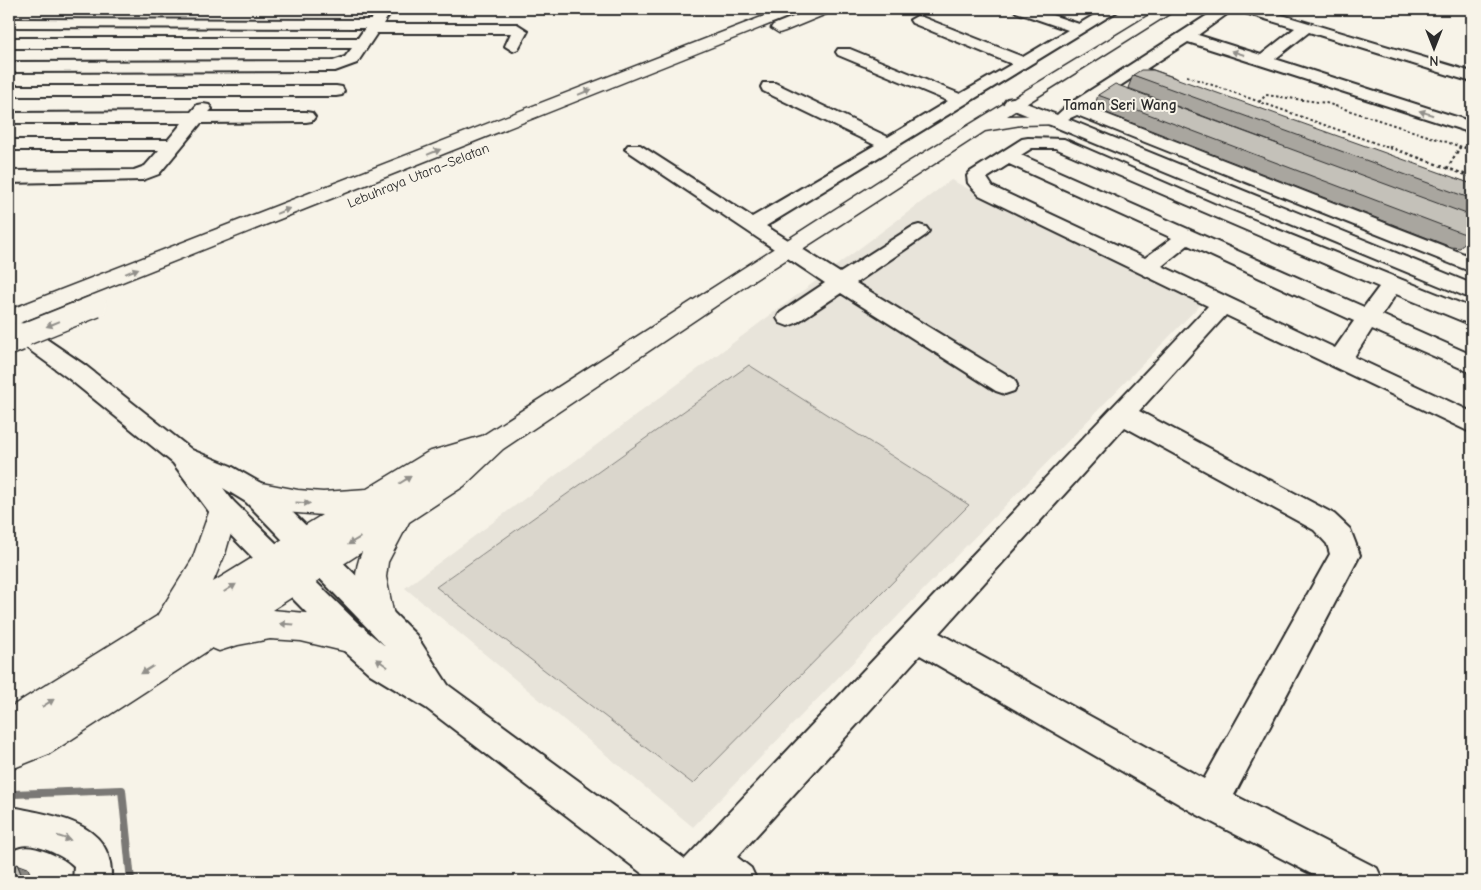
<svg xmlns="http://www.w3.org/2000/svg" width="1481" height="890" font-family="'Comic Neue',sans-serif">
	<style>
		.built { fill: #e8e4da }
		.green { fill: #dad6cc; stroke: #82807c }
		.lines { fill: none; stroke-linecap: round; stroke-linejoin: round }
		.stream { stroke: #7a7874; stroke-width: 8 }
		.minor-casing { stroke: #2b2b2b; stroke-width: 4 }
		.major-casing { stroke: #2b2b2b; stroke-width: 3 }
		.highway-casing { stroke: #2b2b2b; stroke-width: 3 }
		.path-far1 { stroke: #2b2b2b; stroke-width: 2; stroke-dasharray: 2.5 2.5; stroke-linecap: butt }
		.path { stroke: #2b2b2b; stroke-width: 2.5; stroke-dasharray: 3 3; stroke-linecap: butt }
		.minor { fill: #f7f3e8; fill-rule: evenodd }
		.major { fill: #f7f3e8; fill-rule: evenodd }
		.highway { fill: #f7f3e8; fill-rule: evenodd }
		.highway-bridge-far1-casing { stroke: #2b2b2b; stroke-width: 25; stroke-linecap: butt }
		.highway-bridge-casing { stroke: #2b2b2b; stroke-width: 31; stroke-linecap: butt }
		.highway-bridge-far1 { stroke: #f7f3e8; stroke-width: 22 }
		.highway-bridge { stroke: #f7f3e8; stroke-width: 28 }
		.wall { fill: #a9a69f; stroke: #2b2b2b }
		.shaded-wall { fill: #898782; stroke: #2b2b2b }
		.building { fill: #c4c1b9; stroke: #2b2b2b }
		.oneway { fill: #918f8a }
		.labels { text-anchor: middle; stroke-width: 4; stroke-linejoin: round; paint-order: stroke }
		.far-street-label { font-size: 14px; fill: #2b2b2b; stroke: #f7f3e8 }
		.far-neighbourhood-label { font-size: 15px; font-weight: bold; fill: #2b2b2b; stroke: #f7f3e8 }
	</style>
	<rect width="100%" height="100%" fill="#f7f3e8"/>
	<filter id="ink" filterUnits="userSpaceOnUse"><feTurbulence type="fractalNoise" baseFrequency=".02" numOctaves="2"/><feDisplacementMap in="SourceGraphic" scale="10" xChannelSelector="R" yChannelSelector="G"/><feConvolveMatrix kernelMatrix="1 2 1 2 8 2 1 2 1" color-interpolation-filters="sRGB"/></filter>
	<g filter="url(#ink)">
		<!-- built -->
		<path class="built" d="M951,180L1201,304L693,827L405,588Z"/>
		<!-- green -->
		<path class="green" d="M749,365L969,505L693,784L436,587Z"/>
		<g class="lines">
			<!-- stream -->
			<path class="stream" d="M13,794L122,790L131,881"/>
			<!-- minor casing -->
			<g class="minor-casing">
				<g id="minor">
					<path d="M379,9H393L383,24H517L528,31L518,49L513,51L505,46L511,33H377L357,63L335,71L9,72V62L333,61L345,57L352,48H9V38H358L365,28L9,27V19L371,20Z"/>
					<path d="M1014,9H1034L1079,24L1104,9H1121L766,226L840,273L912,227L919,225L926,227L929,231L926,235L856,283L1014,379L1017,385L1014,391L1005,394L996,391L841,293L796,323L788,326L780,323L777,318L780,313L825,283L625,149L628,145H640L752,217L875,145L763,91L761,87L763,83H775L888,137L948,101L838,55L836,52L838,49H850L960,94L1012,64L912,23L910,20L917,16L922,17L1023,57L1068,30L1016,12Z"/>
					<path d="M1217,9H1234L1198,35L1261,55L1295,28L1242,12L1240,9H1262L1472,72V82L1309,32L1275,59L1472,122V133L1188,42L1146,69L1177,80L1179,84L1177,88H1165L1135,76L1088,107L1472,257V272L1077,115L1068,119L1472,284V299L1007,107L1004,103L1007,99L1013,98L1057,115L1069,104Z"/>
					<path d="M9,86H336L342,87L344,91L342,95L336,96H9Z"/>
					<path d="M203,104L209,105L212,109L209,112H306L312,113L315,117L312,121L306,122L201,123L159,174L143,180L9,183V171L134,170L145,166L159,150H9V140H168L182,123H9V113L191,112L197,105Z"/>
					<path d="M1028,138L1064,139L1214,204L1472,308V325L1396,294L1382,315L1472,355V373L1372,329L1354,357L1472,412V433L1226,315L1139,411L1334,514L1350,529L1360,555L1234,795L1377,868L1383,881H1325L1198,815L920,655L737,857L751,868L757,881H652L426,708L370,674L341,648L213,517L173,463L68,378L9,335V316L17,319L86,366L192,450L231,466L266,486L416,635L448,685L685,859L1208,306L979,195L968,183L967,176L970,172L1022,139ZM1032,148H1055L1379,287L1364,307L1021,155ZM1009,164L1172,238L1145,258L993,187L987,178ZM1188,245L1354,321L1335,348L1162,266ZM1125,427L1314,530L1327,544L1330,554L1204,779L939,633ZM223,488L246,502L385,646L363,628L233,501Z"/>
					<path d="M17,808C61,817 115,824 111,881H73L74,866C64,856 35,842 20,846C16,847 12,849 9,850V811Z"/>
				</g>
			</g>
			<!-- major casing -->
			<g class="major-casing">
				<path id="major" d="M1159,9H1177L1007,116L1056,115L1062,116L1065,120L1062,124L1021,125L985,131L753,281L503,449L464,486L409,522L388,562L386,577L394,616L389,626L378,631L367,626C356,603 351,575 362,552L272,610L317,614L364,627L368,638L364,649L352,653L301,641L270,639L238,645L219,651L212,648L49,754L9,770V708L157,616L192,560L213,501L223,497L233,501L238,509L225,554L213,582L322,515L285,512L246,502L242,494L246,486L256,482L298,490L323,492L367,489L428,452L482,436L907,163Z"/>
			</g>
			<!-- highway casing -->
			<g class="highway-casing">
				<g id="highway">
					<path d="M782,9H803L800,12L9,327V310Z"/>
					<path d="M813,9H834L831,12L785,31L779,33L771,28L773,25Z"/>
				</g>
			</g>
			<!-- path-far1 -->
			<g class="path-far1">
				<path d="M1187,76L1392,149"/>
				<path d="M1259,102L1266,95L1326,103L1468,149"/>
				<path d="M1459,149L1461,146"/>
			</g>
			<!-- path -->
			<g class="path">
				<path d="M1389,147L1472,177"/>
				<path d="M1464,147L1472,150"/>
				<path d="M1447,169L1460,147"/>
			</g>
			<!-- minor -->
			<use href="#minor" class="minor"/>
			<!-- major -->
			<use href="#major" class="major"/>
			<!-- highway -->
			<use href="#highway" class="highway"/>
			<!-- highway-bridge-far1 casing -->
			<g class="highway-bridge-far1-casing">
				<path id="highway-bridge-far1" d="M16,338L96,306"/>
			</g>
			<!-- highway-bridge casing -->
			<g class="highway-bridge-casing">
				<path id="highway-bridge" d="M9,341L19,337"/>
			</g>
			<!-- highway-bridge-far1 -->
			<use href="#highway-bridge-far1" class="highway-bridge-far1"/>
			<!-- highway-bridge -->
			<use href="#highway-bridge" class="highway-bridge"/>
		</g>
		<!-- wall -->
		<path class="wall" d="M1133,75L1472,184V233L1460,248L1451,247L1094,108L1098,95L1278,144L1128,88Z"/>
		<!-- shaded-wall -->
		<path class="shaded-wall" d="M17,864L28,868L33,881H24Z"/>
		<!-- building -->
		<g class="building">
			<path d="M1141,70H1153L1472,184V199L1133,75Z"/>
			<path d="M1115,84L1472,216V233L1471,234L1462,233L1098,95Z"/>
			<path d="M17,864L24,881H9V870Z"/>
		</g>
		<!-- one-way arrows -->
		<defs><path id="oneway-solid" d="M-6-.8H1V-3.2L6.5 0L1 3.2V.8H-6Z" transform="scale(1.25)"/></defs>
		<g class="oneway">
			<use href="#oneway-solid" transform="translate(1238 53) rotate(-162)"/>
			<use href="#oneway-solid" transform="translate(585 92) rotate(-22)"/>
			<use href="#oneway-solid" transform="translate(1426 113) rotate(-162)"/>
			<use href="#oneway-solid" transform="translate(434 152) rotate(-22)"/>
			<use href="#oneway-solid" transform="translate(283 211) rotate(-22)"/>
			<use href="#oneway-solid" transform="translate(132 271) rotate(-22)"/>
			<use href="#oneway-solid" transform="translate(53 324) rotate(158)"/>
			<use href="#oneway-solid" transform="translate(405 480) rotate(-32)"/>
			<use href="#oneway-solid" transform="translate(303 503) rotate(4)"/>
			<use href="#oneway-solid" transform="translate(354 541) rotate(149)"/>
			<use href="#oneway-solid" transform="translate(230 588) rotate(-32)"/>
			<use href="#oneway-solid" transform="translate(287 624) rotate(-177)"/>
			<use href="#oneway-solid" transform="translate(382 663) rotate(-145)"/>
			<use href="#oneway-solid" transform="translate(147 670) rotate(148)"/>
			<use href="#oneway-solid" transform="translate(48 703) rotate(-32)"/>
			<use href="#oneway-solid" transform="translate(64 838) rotate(18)"/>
		</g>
	</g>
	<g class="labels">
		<!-- far-street labels -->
		<g class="far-street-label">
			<text transform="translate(418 175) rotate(-22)" y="5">Lebuhraya Utara–Selatan</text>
		</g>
		<!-- far-neighbourhood labels -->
		<g class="far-neighbourhood-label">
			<text x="1120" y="110">Taman Seri Wang</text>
		</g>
	</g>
	<!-- margin -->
	<rect width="1481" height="890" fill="none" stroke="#f7f3e8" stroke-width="30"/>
	<rect x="15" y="15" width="1451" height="860" fill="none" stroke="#2b2b2b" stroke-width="2" filter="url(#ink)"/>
	<!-- north arrow -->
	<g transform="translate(1434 48) rotate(180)" stroke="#f7f3e8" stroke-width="4" paint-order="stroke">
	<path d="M0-4L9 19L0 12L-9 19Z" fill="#2b2b2b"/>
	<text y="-8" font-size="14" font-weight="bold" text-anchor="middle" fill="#2b2b2b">N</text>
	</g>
</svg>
